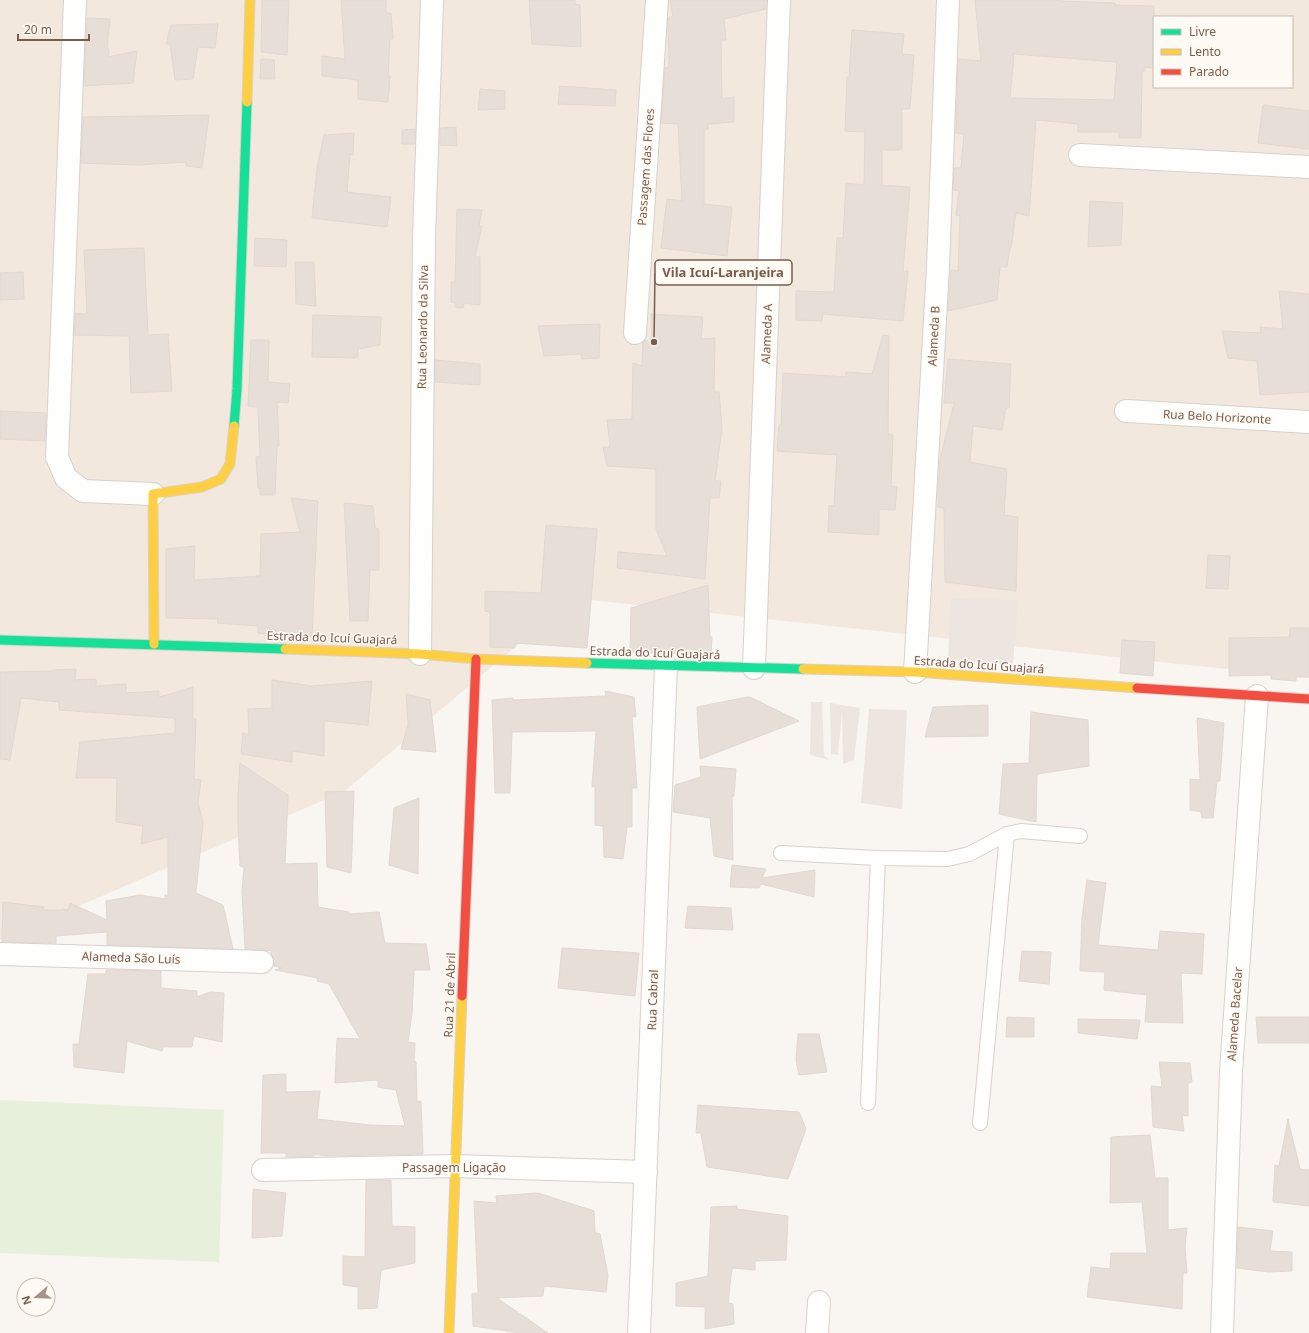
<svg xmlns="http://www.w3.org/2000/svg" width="1309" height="1333" font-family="'Noto Sans',sans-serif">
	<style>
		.residential { fill: #f2e8de; fill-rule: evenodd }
		.industrial { fill: #ede5e0 }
		.green { fill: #e7f0db }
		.building { fill: #e6ded7; stroke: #e2d8d2; fill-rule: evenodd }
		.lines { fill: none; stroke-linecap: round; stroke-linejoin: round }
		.lane-casing { stroke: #d7d1cb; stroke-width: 16 }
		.street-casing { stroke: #d7d1cb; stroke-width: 24 }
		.fast-casing { stroke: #d9d2cb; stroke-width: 11 }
		.slow-casing { stroke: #d9d2cb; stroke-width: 11 }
		.jam-casing { stroke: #d9d2cb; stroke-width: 11 }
		.lane { stroke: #fefefd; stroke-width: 14 }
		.street { stroke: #fefefd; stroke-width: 22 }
		.fast { stroke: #16e098; stroke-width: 9 }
		.slow { stroke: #ffcf43; stroke-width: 9 }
		.jam { stroke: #f24e42; stroke-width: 9 }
		.labels { text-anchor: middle; stroke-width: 3; stroke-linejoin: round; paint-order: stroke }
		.street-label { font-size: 12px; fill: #7a5c4d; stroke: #fffaf3 }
		.leader { fill: none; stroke: #7a5c4d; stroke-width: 1.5 }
		.callout-dot { fill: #7a5c4d; stroke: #fffaf3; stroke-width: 1.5 }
		.callout { fill: #fffaf3; stroke: #7a5c4d; stroke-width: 1.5 }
		.callout-label { font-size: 13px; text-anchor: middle; font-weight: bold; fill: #7a5c4d }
	</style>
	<rect width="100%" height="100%" fill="#f9f5f0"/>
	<!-- residential -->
	<path class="residential" d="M0,0H1309V678L573,598L345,791L0,940ZM1154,17H1292V87H1154Z"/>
	<!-- industrial -->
	<g class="industrial">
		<path d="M951,598L1018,600L1013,664L948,660Z"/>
		<path d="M811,702H822L824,755L829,760L810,755Z"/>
		<path d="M830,703L860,708L854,760L843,764L842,712L838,755L831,754Z"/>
		<path d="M869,709L907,710L902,809L861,803Z"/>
	</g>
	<!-- green -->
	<path class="green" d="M0,1100L224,1110L219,1262L0,1253Z"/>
	<!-- building -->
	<g class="building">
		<path d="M262,0H289L287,55L261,52Z"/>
		<path d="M341,0H386V13H391L393,39H390L388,76H390L388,102L358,99V80L322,76V56L345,59Z"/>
		<path d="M529,0H575V4L580,5L581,47L532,44Z"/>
		<path d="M670,0H766V9L724,19L726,40H721L722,99L734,97V122L708,124V129L704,130V204L732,207L727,256L661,248L667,199L682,201L678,124L661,123L665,68L669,67L668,18L673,16Z"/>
		<path d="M975,0H1061V1L1115,3V5L1154,6V68L1144,67V71H1142L1141,138H1119V132H1078V124L1036,120L1029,216L1016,213L1011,248H1010L1007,267H1000L997,300L948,311L951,270L958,271L960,216L956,215L959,191L953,190L954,168H961L964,134L956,133L958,59L981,61ZM1014,54L1117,62L1114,100L1010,98Z"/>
		<path d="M87,18L110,19L107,49H109L108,57L137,51L133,83L84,86Z"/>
		<path d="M218,24L215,48L198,47L193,79L175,80L170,44H166L171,25Z"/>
		<path d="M852,30L904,34L902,54L914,55L910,109H902V150H882V185L910,187L903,271H908L903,321L823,314L822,321L796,320V291L834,292L837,238H843L846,183L864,185L865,132L845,131L847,77H849Z"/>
		<path d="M261,59L274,60L275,79H260Z"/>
		<path d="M560,86L616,90L615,106L558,104Z"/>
		<path d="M480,89L505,91V109L478,110Z"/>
		<path d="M1263,105L1309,111V149L1258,143Z"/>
		<path d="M209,115L202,168L186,166V162L138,165L81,163L83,117Z"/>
		<path d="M456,127L457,146L440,145V128Z"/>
		<path d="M415,129V144H402V130Z"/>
		<path d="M354,133L353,155L350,154L347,192L391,197L387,227L312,218L317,168L324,135Z"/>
		<path d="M1090,201L1123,203L1121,245L1088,247Z"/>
		<path d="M457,209L482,210L479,226H482L475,257H480V305L464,303L463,308L455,307V303L451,302V282H455Z"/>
		<path d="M255,238L287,240L286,267L254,266Z"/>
		<path d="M144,248L148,335L168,334L172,391L131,393L129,336L74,335L75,313L87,314L84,250Z"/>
		<path d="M295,262H314L316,306L296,304Z"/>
		<path d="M23,272L24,299L0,300V273Z"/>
		<path d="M1279,291L1309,294V392L1260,395L1257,361L1228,358L1222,331L1261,333L1260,327L1283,329Z"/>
		<path d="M651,314L703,317L701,339L715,338L714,392H719L722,428L715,481H721L719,498H710L705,579L617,568L618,552L667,556L656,529V469L607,466L603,447H610L607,420L632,419L633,363L642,366L643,342L645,340L652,343Z"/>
		<path d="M313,315L381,317L380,345L358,349V358L312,357Z"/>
		<path d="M600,324L599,358L582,359L581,354L544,356L538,326Z"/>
		<path d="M883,335L889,336L888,434L893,435L891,486L897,487L895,510L879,509V535L828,532L829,505L834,506L837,455L777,451L779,425H781L783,373L846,377V372L872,374Z"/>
		<path d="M251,340H269L268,382L290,384L288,403L277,402L279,446H277L275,495H260V488H258L256,457L260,456L258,407L248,406Z"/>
		<path d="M948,359L1011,364L1009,408H1006L1002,430L973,426L970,462L1007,469L1004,515L1018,517L1016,591L945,582L944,508L938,507V495L940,459L954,403H944Z"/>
		<path d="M435,360L480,364V385L435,382Z"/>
		<path d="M0,411L46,413L45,441L0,439Z"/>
		<path d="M291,498L318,501L312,637L280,636L258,633V626L217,623L218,619L166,618V549L195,546L194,580L260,576L261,534L300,532Z"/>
		<path d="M344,503L373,506L375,528L379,529V570H370L368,621H350Z"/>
		<path d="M546,525L597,529L587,648L515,643V648L490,647V612L485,611V591L541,593Z"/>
		<path d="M1208,555L1230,556L1228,589L1206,588Z"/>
		<path d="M708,585L710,637H712L711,655L630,652L631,608Z"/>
		<path d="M1290,628H1309V677H1296V681L1271,679V675L1229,676V638L1289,637Z"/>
		<path d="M1122,640L1155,642L1153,676L1120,673Z"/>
		<path d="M76,669L75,680L96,679V686L126,684V693L159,691V697L193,687V719H196L194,779L201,780L198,803L203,822L196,893L223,905L233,949L107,945V932L56,936V943L2,942L3,902L44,907V910H62V909L68,910L70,903L107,920L106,901L140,895L165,899V895H168V837L141,844L143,826L116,822L117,778H76L80,742L175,733V718L59,710V702L21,698L10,760L0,759V672L53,671V670Z"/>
		<path d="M272,680L312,686L372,681L368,725L324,721V756L292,751V762L241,754L243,733L249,735L248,709L272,708Z"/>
		<path d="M605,691L634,697L636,717L632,716L637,788H632V827H627L623,859L604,857L603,826L595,825V787H592L596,731L512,732L510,793H495L492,700L513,698V700L606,696Z"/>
		<path d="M406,694L430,700L436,752L401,749L408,724Z"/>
		<path d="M747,697H750L799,721L700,759L697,707Z"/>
		<path d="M988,705V736L925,737L933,707Z"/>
		<path d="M1031,712L1088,720L1089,766L1037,774L1036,822L999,814L1003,764L1029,763Z"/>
		<path d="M1197,718L1224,723L1220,781H1217L1213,818H1202L1201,812L1190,810V779L1200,780Z"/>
		<path d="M240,763L288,795L285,864L317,863L318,907L349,912V914L379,912L385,943L426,944L430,970H414L412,1014L408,1042L415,1043L414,1061L416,1062L417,1102L421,1101L423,1154L327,1156L314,1154V1156L286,1157V1153H261L263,1075L286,1074V1092L320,1091L317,1119L370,1125L405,1126L396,1090L378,1087V1080L335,1083L337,1038L360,1039L329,984L317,981L318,978L275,970L282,968L274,966V962L271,954L272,951L245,949L242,891L244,867L240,866L238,825V795Z"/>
		<path d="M700,766L736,769L734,796H732L733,860L714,856L710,818L673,812L675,785L701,777Z"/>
		<path d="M354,791L352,851L351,873L327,867L325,792Z"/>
		<path d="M419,798L418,874L389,865L394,808Z"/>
		<path d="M732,865L766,869L762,878L815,870L814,897L761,884L759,888L730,887Z"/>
		<path d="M1087,880L1106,883L1098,945L1158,950L1160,931L1204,934L1202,974L1181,973L1183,1023L1145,1022L1147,995L1104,990L1105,972L1080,971L1082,918Z"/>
		<path d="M688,906L731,908L733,930L685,928Z"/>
		<path d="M562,948L639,953L635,996L558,988Z"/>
		<path d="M1022,951L1051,952L1049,984L1019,981Z"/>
		<path d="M106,970L161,971V988L197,991V997L210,992L224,993L222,1042L194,1036L192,1047H163L162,1051L127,1041L124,1073L74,1067L73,1044H79L88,974H106Z"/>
		<path d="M1007,1017L1034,1018V1037H1006Z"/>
		<path d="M1256,1017H1309V1043H1258Z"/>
		<path d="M1078,1019L1140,1020L1137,1039L1078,1033Z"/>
		<path d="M798,1034H819L827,1072L799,1075L796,1060Z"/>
		<path d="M1159,1062L1190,1063L1192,1082L1188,1083V1116L1182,1115L1184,1131L1153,1127L1151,1086L1162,1087Z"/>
		<path d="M698,1105L799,1112L806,1129L788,1179L707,1167L701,1133H696Z"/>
		<path d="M1288,1119L1300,1169L1309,1170V1206L1273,1202L1275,1165L1279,1166Z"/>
		<path d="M1150,1135L1155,1178H1168V1230L1187,1228L1185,1246L1187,1273H1183L1182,1309L1087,1297L1091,1267L1110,1269L1111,1253H1147L1142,1202L1110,1203L1111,1137Z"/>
		<path d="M366,1180H391L392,1226L415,1227V1263L381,1270L377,1308L358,1309V1287L343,1285V1256L365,1257Z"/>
		<path d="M253,1189L286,1193L282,1236L252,1238Z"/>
		<path d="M538,1193L594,1211L595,1233L600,1234L608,1275L606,1292L544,1286L543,1296L497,1298L548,1333H520L473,1326L472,1294L478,1293L474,1201L497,1203L496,1196Z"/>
		<path d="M737,1206V1209L788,1216L786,1260L755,1261V1270L732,1268L728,1303L733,1304L734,1324L705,1329V1307L676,1306V1283L708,1276L711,1207Z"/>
		<path d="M1238,1227L1273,1231L1270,1251L1292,1252V1271L1268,1272L1237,1268Z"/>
	</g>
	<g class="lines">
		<!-- lane casing -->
		<g class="lane-casing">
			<g id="lane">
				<path d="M781,853L878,858L948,859L969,854L1007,834L1021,831L1080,836"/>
				<path d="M868,1103L878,858"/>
				<path d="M980,1123L1007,834"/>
			</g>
		</g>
		<!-- street casing -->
		<g class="street-casing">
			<g id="street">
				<path d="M75,0L57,457L66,478L83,491L153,494"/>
				<path d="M1080,155L1309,167"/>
				<path d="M635,333L657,0"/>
				<path d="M1126,411L1309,422"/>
				<path d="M420,654L424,238L432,0"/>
				<path d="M754,668L779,0"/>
				<path d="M915,672L938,267L948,0"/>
				<path d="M0,954L262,962"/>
				<path d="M263,1170L455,1166L646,1172"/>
				<path d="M639,1333L666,666"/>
				<path d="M817,1333L819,1302"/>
				<path d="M1222,1333L1231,1072L1257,696"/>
			</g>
		</g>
		<!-- fast casing -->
		<g class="fast-casing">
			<g id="fast">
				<path d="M234,426L237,389L247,102"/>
				<path d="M0,640L285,649"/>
				<path d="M587,663L803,669"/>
			</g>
		</g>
		<!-- slow casing -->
		<g class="slow-casing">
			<g id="slow">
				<path d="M247,102L250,0"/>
				<path d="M154,644L153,494L202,487L221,479L230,464L234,426"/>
				<path d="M285,649L420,654L476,659L587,663"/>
				<path d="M803,669L915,672L1137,688"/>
				<path d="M449,1333L462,996"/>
			</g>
		</g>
		<!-- jam casing -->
		<g class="jam-casing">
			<g id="jam">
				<path d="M1137,688L1309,699"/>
				<path d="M462,996L476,659"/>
			</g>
		</g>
		<!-- lane -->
		<use href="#lane" class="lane"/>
		<!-- street -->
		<use href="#street" class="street"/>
		<!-- fast -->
		<use href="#fast" class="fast"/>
		<!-- slow -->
		<use href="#slow" class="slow"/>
		<!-- jam -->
		<use href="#jam" class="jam"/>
	</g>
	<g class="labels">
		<!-- street labels -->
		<g class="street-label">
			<text transform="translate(646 167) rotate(-86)" y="4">Passagem das Flores</text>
			<text transform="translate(423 327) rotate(-89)" y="4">Rua Leonardo da Silva</text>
			<text transform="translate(767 334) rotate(-88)" y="4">Alameda A</text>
			<text transform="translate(934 336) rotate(-87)" y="4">Alameda B</text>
			<text transform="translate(1217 417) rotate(3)" y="4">Rua Belo Horizonte</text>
			<text transform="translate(332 638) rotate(2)" y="4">Estrada do Icuí Guajará</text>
			<text transform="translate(655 653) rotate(2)" y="4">Estrada do Icuí Guajará</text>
			<text transform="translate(979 665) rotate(4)" y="4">Estrada do Icuí Guajará</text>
			<text transform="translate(131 958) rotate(2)" y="4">Alameda São Luís</text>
			<text transform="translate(450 995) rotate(-88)" y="4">Rua 21 de Abril</text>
			<text transform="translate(653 1000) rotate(-88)" y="4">Rua Cabral</text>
			<text transform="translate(1235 1014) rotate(-86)" y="4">Alameda Bacelar</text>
			<text x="454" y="1172">Passagem Ligação</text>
		</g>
	</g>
	<!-- callouts -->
	<path class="leader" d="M654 342L655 273"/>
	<circle class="callout-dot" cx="654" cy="342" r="4"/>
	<rect class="callout" x="655" y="260" width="137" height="25" rx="4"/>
	<g class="callout-label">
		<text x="723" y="277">Vila Icuí-Laranjeira</text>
	</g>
	<!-- legend -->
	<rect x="1153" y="16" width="140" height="72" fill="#fffaf3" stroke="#cabbb1"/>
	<rect x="1161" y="29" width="20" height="6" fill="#16e098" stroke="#cabbb1"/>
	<text x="1189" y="36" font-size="12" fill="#7a5c4d">Livre</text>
	<rect x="1161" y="49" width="20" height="6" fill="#ffcf43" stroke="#cabbb1"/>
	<text x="1189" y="56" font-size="12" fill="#7a5c4d">Lento</text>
	<rect x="1161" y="69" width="20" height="6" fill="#f24e42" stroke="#cabbb1"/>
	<text x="1189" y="76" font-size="12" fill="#7a5c4d">Parado</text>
	<!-- north arrow -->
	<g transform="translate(36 1297) rotate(251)"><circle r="19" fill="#fffaf3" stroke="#cabbb1"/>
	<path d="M0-3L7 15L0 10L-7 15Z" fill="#a69286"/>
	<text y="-6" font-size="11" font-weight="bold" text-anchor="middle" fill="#7a5c4d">N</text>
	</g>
	<!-- scale -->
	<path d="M18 34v6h71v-6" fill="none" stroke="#7a5c4d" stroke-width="2"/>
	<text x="24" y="34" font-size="12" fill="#7a5c4d" stroke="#fffaf3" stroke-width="3" paint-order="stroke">20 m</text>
</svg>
